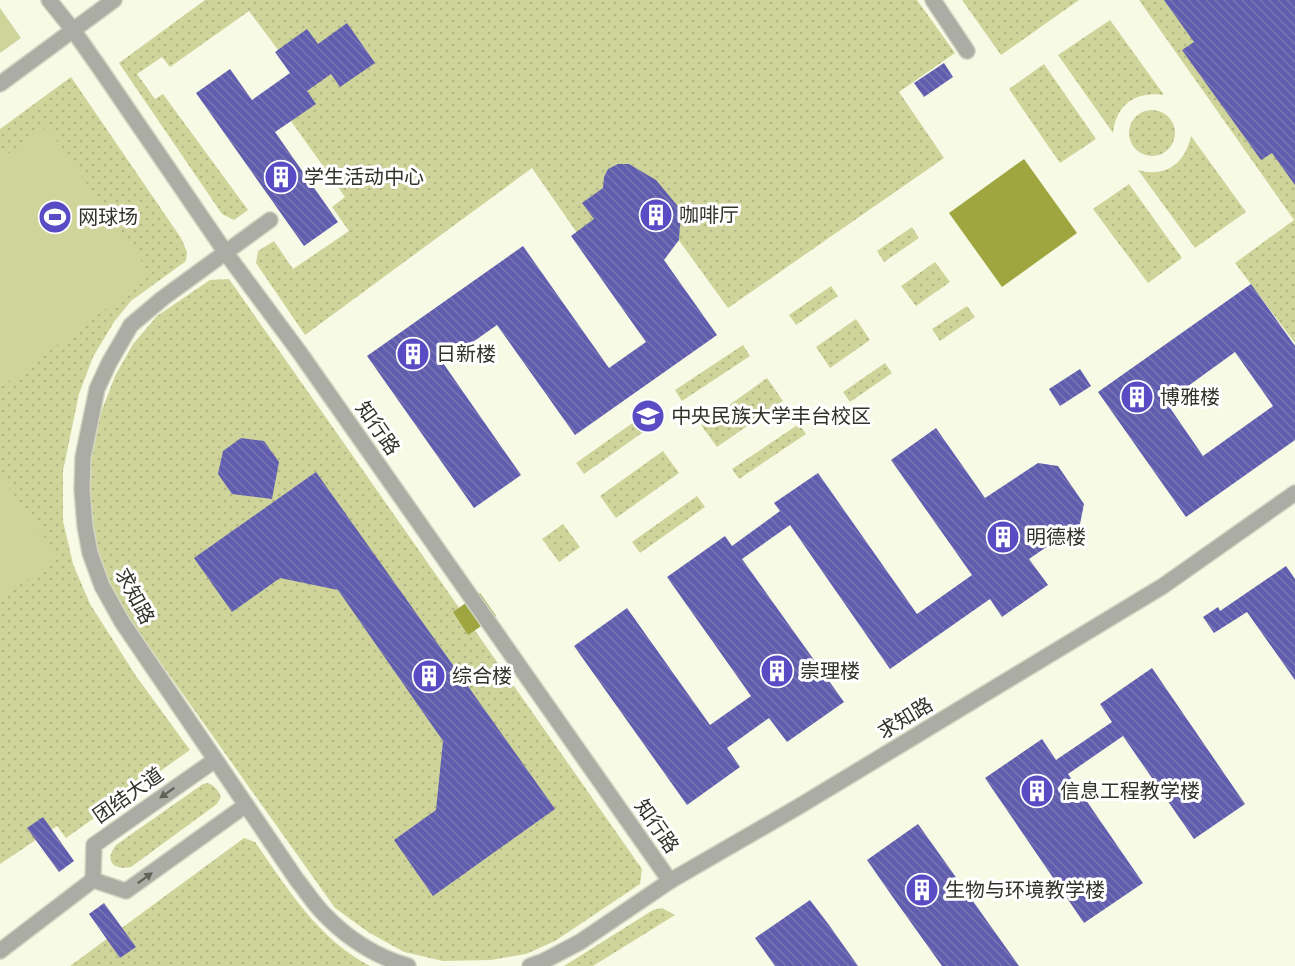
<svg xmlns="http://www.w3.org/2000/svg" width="1295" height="966" font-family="'PT Sans','Noto Sans SC',sans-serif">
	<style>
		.grass { fill: url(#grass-dots) }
		.garden { fill: #cfd59a }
		.water { fill: #9fa640 }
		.building { fill: url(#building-back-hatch); fill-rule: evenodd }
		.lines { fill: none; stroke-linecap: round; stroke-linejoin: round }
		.minor-casing { stroke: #d3d6c3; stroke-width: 18 }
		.minor { stroke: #abaca3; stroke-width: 15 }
		.oneway { fill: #62635a }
		.labels { text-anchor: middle; stroke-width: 6; stroke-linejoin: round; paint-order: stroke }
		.poi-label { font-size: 20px; fill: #31322a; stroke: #fff; text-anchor: start }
		.street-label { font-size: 20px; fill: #31322a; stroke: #fff }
	</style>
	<defs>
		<pattern id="grass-dots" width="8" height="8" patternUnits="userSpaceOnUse" patternTransform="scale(1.5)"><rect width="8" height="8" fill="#cfd59a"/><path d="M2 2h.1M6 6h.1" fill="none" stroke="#b2b785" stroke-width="1.8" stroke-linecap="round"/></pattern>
		<pattern id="building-back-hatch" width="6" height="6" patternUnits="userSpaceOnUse" patternTransform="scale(1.5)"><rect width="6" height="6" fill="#605dae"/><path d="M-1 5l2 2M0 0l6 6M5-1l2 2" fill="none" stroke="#7876b2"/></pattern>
	</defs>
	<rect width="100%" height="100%" fill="#f7fae5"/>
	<!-- grass -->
	<g class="grass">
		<path d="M205,0H917L955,53L899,92L944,158L728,308L649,199L584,243L532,168L305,335L256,263L258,251L274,241L293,269L349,231L332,207L345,197L281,107L299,78L249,11L170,67L162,57L137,74L155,99L163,94L248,210L234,220L222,214L119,63Z"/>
		<path d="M962,0H1079L1001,55Z"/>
		<path d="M1139,0H1295V343L1235,263L1294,220Z"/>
		<path d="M1110,20L1164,95C1135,91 1116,105 1113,133L1058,55Z"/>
		<path d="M1044,64L1096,139L1060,163L1009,89Z"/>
		<path d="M71,77L181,238L187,252L186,261L131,301L114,322L93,357L79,394L63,471V521L73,564L90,604L136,676L190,750L66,838L57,826L0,864V129Z"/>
		<circle cx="1152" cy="133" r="23"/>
		<path d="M1191,136L1246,212L1195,248L1138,170C1165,178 1185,164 1191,136Z"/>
		<path d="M1129,184L1182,258L1148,283L1093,209Z"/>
		<path d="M912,227L919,238L884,262L877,251Z"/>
		<path d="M935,262L950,282L916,306L901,286Z"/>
		<path d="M229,279L642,869L640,884L555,941L526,954L491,960L443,961L404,952L368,932L335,908L106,586L89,523V461L100,415L115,376L133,344L157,316L210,280Z"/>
		<path d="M831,286L838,296L796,325L789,315Z"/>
		<path d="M967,306L975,317L940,341L932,329Z"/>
		<path d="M856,319L870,340L830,368L816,347Z"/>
		<path d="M743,345L750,356L682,401L675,390Z"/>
		<path d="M885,363L892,373L850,402L843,392Z"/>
		<path d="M767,378L783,401L717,447L701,425Z"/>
		<path d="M641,417L649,428L584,474L576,463Z"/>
		<path d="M799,424L806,434L739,479L732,469Z"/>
		<path d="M663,451L679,473L616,518L600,496Z"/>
		<path d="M697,496L705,507L640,553L632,542Z"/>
		<path d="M563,524L580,547L559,562L542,539Z"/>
		<path d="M208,783C215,786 218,790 221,797L217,804L131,867C113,871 104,860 116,845L203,784Z"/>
		<path d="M244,838L255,842C287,888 319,940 370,966H70Z"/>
		<path d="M662,908L675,915L593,966H564L653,910Z"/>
	</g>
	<!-- garden -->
	<g class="garden">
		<path d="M0,8L21,38L0,53Z"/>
		<path d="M47,127L151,275L0,388V159Z"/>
		<path d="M0,475L59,558L0,598Z"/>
	</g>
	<!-- water -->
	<g class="water">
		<path d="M1024,159L1077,233L1002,287L949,213Z"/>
		<path d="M480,593L496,616L468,635L453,612Z"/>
	</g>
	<!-- building -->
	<g class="building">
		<path d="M1164,0H1295V185L1272,153L1261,160L1182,50L1194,42Z"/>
		<path d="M347,23L375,63L340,87L331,74L307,91L316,104L275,132L338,222L304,246L196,93L230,69L252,100L290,73L275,52L307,29L318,44Z"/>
		<path d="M944,63L953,77L924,97L914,83Z"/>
		<path d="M618,164H629L656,180L681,210L679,240L664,260L717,335L575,435L497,325L443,363L521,475L474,508L367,356L523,246L609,368L646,342L571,236L594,219L582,203L603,188L604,177L608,169Z"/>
		<path d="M1251,284L1295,346V440L1186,517L1098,392ZM1235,352L1273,406L1203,456L1166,402Z"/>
		<path d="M1080,369L1091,386L1060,406L1049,389Z"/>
		<path d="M936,428L985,498L1038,463L1058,466L1084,504L1080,524L1029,559L1048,585L1002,617L990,599L890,669L790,525L742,559L844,702L787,742L769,718L727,748L740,767L687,805L574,646L627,608L710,725L751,696L667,577L725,536L732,546L780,511L774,503L818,473L917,614L972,575L891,460Z"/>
		<path d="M241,438L264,441L279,462L272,499L232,494L218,474L223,451Z"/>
		<path d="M316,472L555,809L433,896L394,840L436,810L443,741L338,590L280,578L232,612L194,558Z"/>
		<path d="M1286,566L1295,579V680L1247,612L1214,633L1203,617L1218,607L1220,611Z"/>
		<path d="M1152,668L1245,804L1194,839L1123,736L1068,774L1143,883L1084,923L985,778L1042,739L1056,760L1112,722L1100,704Z"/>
		<path d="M43,817L74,861L59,872L27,828Z"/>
		<path d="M918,824L1019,966H942L892,896L867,860Z"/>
		<path d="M810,900L829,925L858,966H775L755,938Z"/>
		<path d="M104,903L136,947L120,958L89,914Z"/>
	</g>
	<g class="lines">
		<!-- minor casing -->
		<g class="minor-casing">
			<g id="minor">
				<path d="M49,0L73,30L99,67L226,253L300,353L670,881"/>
				<path d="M933,0L967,51"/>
				<path d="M0,84L114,0"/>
				<path d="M270,220L163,298L131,325L109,363L97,389L83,457L82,490L85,526L90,553L102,586L122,622L297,880C306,891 314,904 324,914C348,939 374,956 408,966"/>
				<path d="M93,880L94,845L215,760"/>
				<path d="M93,880L126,891L246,805"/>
				<path d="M0,951L93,880"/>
				<path d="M530,966L544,961L580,942L670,881L798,807L1163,586L1295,493"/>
			</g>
		</g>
		<!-- minor -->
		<use href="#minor" class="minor"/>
	</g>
	<!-- one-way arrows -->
	<defs><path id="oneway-solid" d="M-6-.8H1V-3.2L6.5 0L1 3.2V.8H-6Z" transform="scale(1.5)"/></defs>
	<g class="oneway">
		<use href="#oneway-solid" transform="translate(167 793) rotate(145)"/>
		<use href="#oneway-solid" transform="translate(145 878) rotate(-36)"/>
	</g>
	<!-- icons -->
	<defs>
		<g id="building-disc" transform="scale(1.725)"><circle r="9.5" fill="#594bc3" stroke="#fff"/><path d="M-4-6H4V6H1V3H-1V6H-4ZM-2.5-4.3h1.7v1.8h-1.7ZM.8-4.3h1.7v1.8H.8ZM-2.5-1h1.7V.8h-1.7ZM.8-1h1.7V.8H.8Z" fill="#fff"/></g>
		<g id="stadium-disc" transform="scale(1.725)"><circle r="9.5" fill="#594bc3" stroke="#fff"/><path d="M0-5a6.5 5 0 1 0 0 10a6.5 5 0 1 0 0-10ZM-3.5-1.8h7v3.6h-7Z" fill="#fff"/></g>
		<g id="university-disc" transform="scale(1.725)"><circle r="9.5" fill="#594bc3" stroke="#fff"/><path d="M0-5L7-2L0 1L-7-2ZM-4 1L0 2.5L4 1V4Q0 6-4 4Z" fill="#fff"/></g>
	</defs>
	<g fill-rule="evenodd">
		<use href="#building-disc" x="281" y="177"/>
		<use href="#building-disc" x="656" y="215"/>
		<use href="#stadium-disc" x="55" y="217"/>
		<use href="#building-disc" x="413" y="354"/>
		<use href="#building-disc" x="1137" y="397"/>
		<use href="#university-disc" x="648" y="416"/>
		<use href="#building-disc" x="1003" y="537"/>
		<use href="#building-disc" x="777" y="671"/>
		<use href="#building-disc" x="429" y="676"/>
		<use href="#building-disc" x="1037" y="791"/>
		<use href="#building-disc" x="922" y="890"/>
	</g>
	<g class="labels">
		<!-- poi labels -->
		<g class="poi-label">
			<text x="304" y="184">学生活动中心</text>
			<text x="679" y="222">咖啡厅</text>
			<text x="78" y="224">网球场</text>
			<text x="436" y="361">日新楼</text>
			<text x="1160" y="404">博雅楼</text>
			<text x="671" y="423">中央民族大学丰台校区</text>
			<text x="1026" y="544">明德楼</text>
			<text x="800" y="678">崇理楼</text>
			<text x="452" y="683">综合楼</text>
			<text x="1060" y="798">信息工程教学楼</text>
			<text x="945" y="897">生物与环境教学楼</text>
		</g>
		<!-- street labels -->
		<g class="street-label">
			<text transform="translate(378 428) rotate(55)" y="7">知行路</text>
			<text transform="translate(135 596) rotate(62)" y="7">求知路</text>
			<text transform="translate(905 718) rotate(-31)" y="7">求知路</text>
			<text transform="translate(128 795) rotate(-35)" y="7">团结大道</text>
			<text transform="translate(657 826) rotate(55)" y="7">知行路</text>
		</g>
	</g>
</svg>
